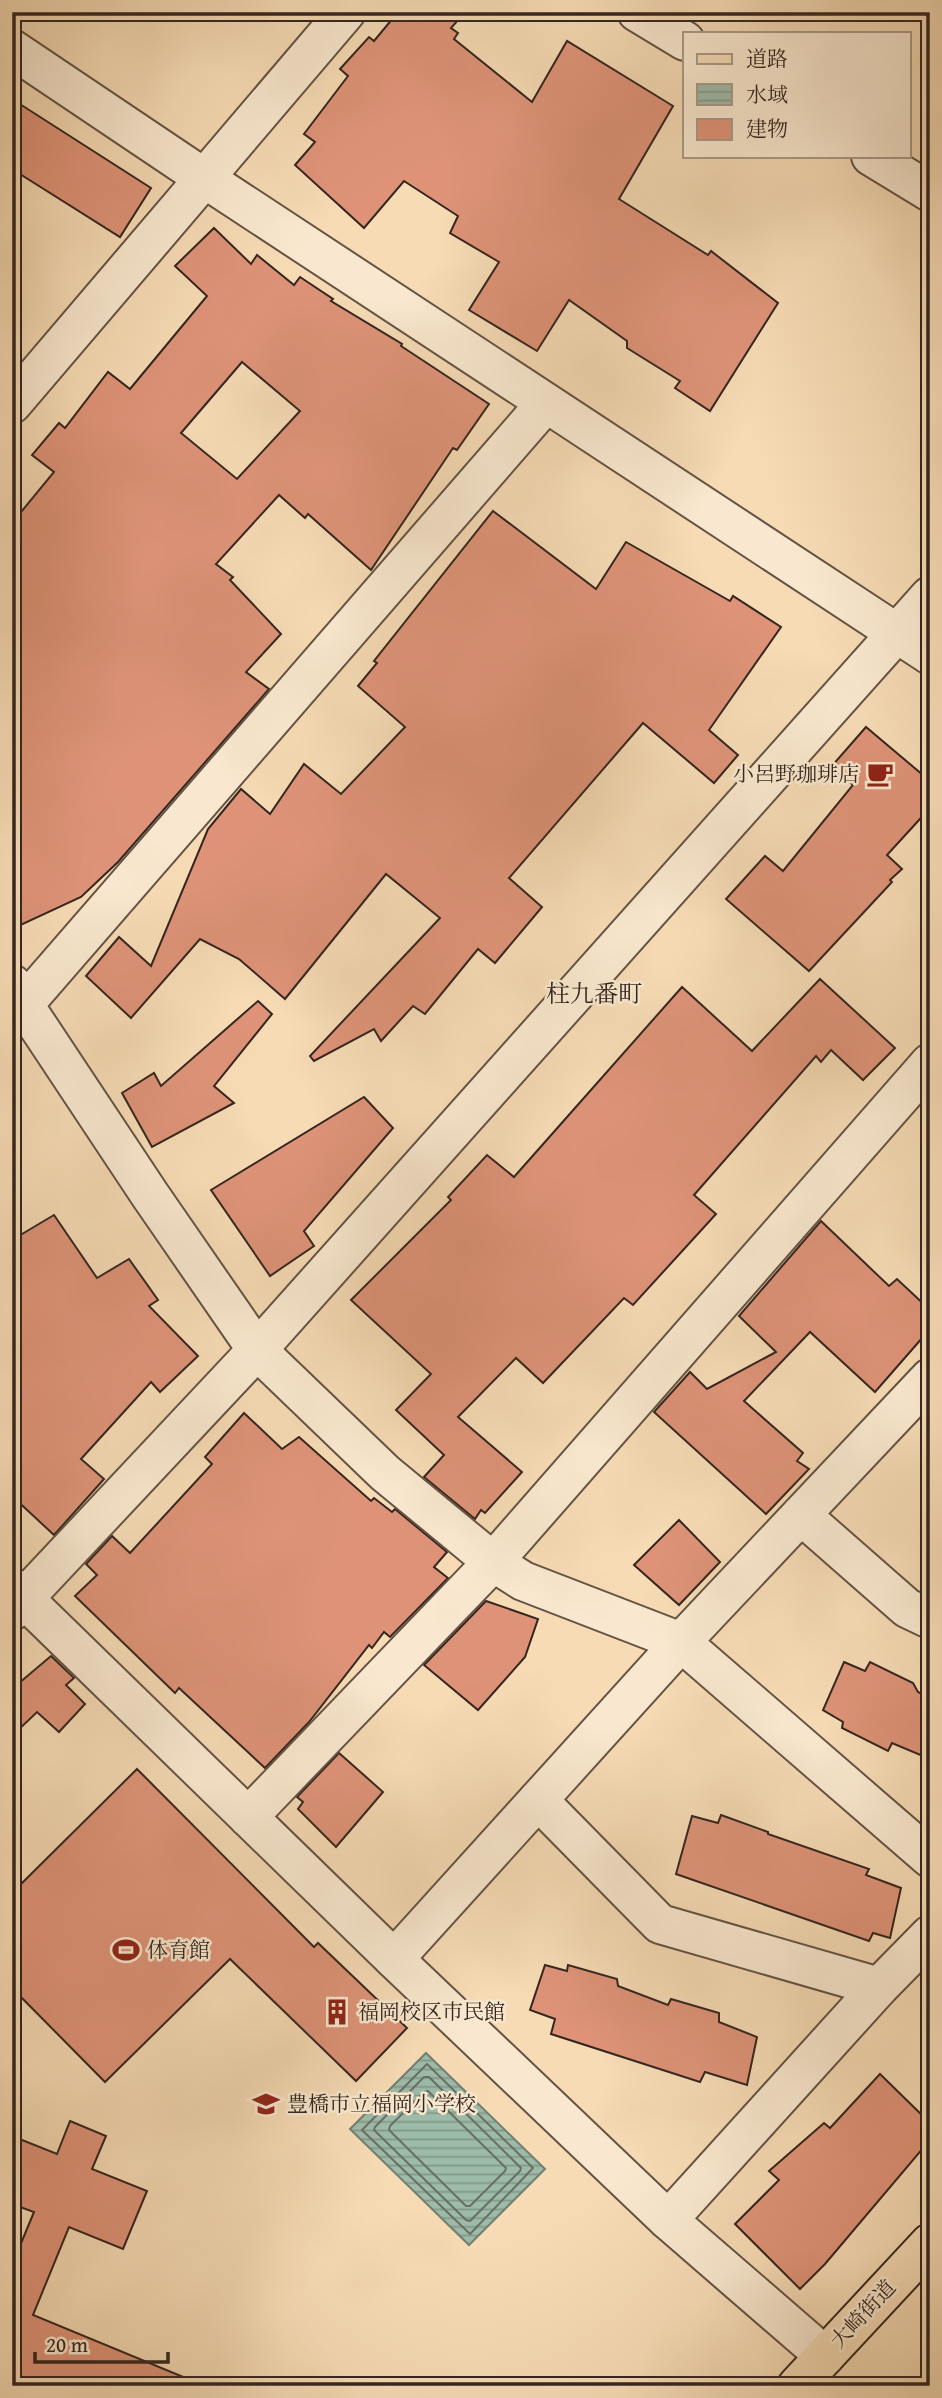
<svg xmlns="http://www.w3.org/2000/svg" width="942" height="2398" font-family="'Gentium Book Plus','Noto Serif JP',serif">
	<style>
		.water { fill: url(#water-rules); stroke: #737f72; stroke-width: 2 }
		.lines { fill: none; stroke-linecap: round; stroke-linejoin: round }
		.shore { stroke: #687064; stroke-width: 2 }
		.building { fill: #de9378; stroke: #34261f; stroke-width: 2; fill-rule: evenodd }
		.minor-casing { stroke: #645344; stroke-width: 42 }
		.major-casing { stroke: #34261f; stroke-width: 42 }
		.minor { stroke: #f9e8cf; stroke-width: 38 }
		.major { stroke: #f6dbb5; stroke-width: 38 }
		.labels { text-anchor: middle; stroke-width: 5; stroke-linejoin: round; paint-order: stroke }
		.poi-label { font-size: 21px; fill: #34261f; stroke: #f9e8cf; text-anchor: start }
		.street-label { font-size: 21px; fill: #34261f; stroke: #f9e8cf }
		.quarter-label { font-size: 24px; fill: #34261f; stroke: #f9e8cf }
	</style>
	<defs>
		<pattern id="water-rules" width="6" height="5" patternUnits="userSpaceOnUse" patternTransform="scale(1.75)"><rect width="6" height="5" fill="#9dbba9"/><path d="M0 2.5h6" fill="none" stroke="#819889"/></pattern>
	</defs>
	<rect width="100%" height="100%" fill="#f6dbb5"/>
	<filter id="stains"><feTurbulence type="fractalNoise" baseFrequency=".00286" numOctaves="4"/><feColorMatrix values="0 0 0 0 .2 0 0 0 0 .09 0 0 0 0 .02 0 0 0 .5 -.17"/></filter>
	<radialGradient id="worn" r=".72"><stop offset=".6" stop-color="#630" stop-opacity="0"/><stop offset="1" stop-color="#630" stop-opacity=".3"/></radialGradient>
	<!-- water -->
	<path class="water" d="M426,2053L545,2169L469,2245L350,2129Z"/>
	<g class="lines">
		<!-- shore -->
		<g class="shore">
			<path d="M427,2064L533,2168L470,2234L362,2130Z"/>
			<path d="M424,2077H429L521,2168L520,2171L470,2221L466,2220L374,2130L375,2127Z"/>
			<path d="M428,2091L506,2168L505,2171L470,2206H466L389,2130L390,2126L424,2092Z"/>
		</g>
	</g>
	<!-- building -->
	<g class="building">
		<path d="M398,12H465L451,28L458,33L454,39L532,102L567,41L673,106L619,199L708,255L711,251L778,303L710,411L675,388L680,381L627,348V341L569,300L537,351L469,310L499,262L450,233L458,216L404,181L364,228L295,165L315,142L304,134L348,76L340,69L369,37L374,41Z"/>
		<path d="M12,99L151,188L120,237L12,169Z"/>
		<path d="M214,228L251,264L257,255L294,285L300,277L333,299L331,301L402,344L401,346L489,404L457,450L453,448L371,570L308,514L305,518L279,495L216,564L233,577L230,580L281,634L246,672L269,689L118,862L81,897L12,929V523L54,472L32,455L59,423L65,428L108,372L130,389L207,296L175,266ZM242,362L300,411L237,479L181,433Z"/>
		<path d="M493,511L596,589L626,542L730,601L733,596L781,627L709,730L738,755L714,783L643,723L509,878L542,907L495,963L478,949L425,1014L413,1006L381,1041L374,1029L314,1061L310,1056L440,918L386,874L285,999L239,959L200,939L131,1018L86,976L119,937L151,966L208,829L241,789L270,814L304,764L341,794L405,727L358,686L377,663L374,661Z"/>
		<path d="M866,727L930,781V808L887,855L902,869L890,880L892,882L809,971L726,899L765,856L783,871L853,785L831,767Z"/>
		<path d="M820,979L895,1048L863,1080L831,1050L821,1062L816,1056L694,1195L716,1214L633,1305L624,1298L543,1383L516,1358L458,1417L522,1472L485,1513L481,1510L475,1519L424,1477L444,1455L396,1410L431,1374L351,1300L451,1200L448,1197L487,1155L514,1177L682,987L752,1051Z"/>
		<path d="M258,1001L272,1014L214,1086L234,1103L152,1147L122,1093L154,1073L161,1086Z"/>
		<path d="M364,1097L393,1128L304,1231L314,1246L270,1276L211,1190Z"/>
		<path d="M54,1215L97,1278L129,1259L158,1300L149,1306L198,1356L160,1392L151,1382L81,1459L104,1479L54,1535L12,1496V1240Z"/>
		<path d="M821,1221L889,1286L897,1279L930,1310V1329L875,1392L810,1332L744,1401L803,1453L797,1461L809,1469L766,1514L654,1412L690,1372L707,1389L776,1352L739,1316Z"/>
		<path d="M244,1413L282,1449L299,1437L371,1501L374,1498L392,1512L395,1509L447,1552L434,1567L448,1578L390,1637L384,1632L372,1648L369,1645L309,1722L265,1768L179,1688L175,1693L75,1596L97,1575L86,1564L112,1536L130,1553L212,1464L205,1457Z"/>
		<path d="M679,1520L720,1562L679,1605L634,1565Z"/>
		<path d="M486,1601L538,1619L525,1657L478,1710L424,1665Z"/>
		<path d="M51,1656L74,1678L66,1685L85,1704L59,1732L37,1712L12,1736V1689Z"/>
		<path d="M844,1662L865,1671L870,1662L913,1683L918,1692L930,1698V1759L892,1743L888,1751L842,1728L843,1722L823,1710Z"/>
		<path d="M339,1753L383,1792L336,1847L298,1809L303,1802L297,1797Z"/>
		<path d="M137,1769L314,1947L318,1943L407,2028L356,2081L230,1959L105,2082L12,1988V1893Z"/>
		<path d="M721,1815L768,1832V1834L869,1869L866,1875L901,1888L890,1938L873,1933L869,1941L676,1874L692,1816L718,1823Z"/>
		<path d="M545,1965L567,1971L568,1965L617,1979L618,1986L668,2005L671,1999L719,2013V2022L757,2037L747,2085L705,2072L700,2082L551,2034L555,2019L530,2010Z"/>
		<path d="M880,2074L930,2123V2140L825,2264L800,2289L735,2224L779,2180L769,2171L824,2123L830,2128Z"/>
		<path d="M70,2121L106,2136L92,2169L147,2191L123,2249L69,2227L33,2315L205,2386H12V2265L34,2212L12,2204V2136L57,2154Z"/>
	</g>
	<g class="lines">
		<!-- minor casing -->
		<g class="minor-casing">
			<g id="minor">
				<path d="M637,12L685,41"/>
				<path d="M12,49L204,178L930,655"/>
				<path d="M871,156L930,192"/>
				<path d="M12,404L346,12"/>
				<path d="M12,984L24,1005L150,1195L257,1350L385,1473L493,1562L523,1581L681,1642L930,1858"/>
				<path d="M12,1018L546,403"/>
				<path d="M801,1515L907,1608L930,1619"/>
				<path d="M12,1587L394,1959L668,2220L825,2356"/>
				<path d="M12,1611L257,1350L930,596"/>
				<path d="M538,1800L660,1924L879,1987"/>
				<path d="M248,1817L493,1562L930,1063"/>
				<path d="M394,1959L681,1642L930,1378"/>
				<path d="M668,2220L879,1987L930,1935"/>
			</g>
		</g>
		<!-- major casing -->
		<g class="major-casing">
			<path id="major" d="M797,2386L930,2243"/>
		</g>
		<!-- minor -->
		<use href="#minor" class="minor"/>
		<!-- major -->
		<use href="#major" class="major"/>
	</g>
	<!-- icons -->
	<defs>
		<g id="cafe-bare" transform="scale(2.1)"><path d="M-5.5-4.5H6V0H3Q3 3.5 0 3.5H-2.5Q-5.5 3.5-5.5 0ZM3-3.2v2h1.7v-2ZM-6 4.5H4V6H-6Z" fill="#8f2418" stroke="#f9e8cf" stroke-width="2.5" paint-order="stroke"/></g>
		<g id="stadium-bare" transform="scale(2.1)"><path d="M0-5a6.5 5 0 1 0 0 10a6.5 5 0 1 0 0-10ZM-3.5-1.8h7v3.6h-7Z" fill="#8f2418" stroke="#f9e8cf" stroke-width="2.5" paint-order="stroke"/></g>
		<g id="building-bare" transform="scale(2.1)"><path d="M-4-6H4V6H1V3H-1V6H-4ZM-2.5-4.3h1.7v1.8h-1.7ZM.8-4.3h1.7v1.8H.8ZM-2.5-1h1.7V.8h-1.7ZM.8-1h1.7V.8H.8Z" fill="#8f2418" stroke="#f9e8cf" stroke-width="2.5" paint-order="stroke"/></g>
		<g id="school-bare" transform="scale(2.1)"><path d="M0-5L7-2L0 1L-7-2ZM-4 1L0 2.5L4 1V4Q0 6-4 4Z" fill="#8f2418" stroke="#f9e8cf" stroke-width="2.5" paint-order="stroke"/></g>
	</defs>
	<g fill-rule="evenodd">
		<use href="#cafe-bare" x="880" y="774"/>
		<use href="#stadium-bare" x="126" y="1950"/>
		<use href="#building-bare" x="337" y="2012"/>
		<use href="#school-bare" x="266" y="2104"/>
	</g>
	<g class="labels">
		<!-- poi labels -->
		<g class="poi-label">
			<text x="859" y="781" text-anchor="end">小呂野珈琲店</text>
			<text x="147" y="1957">体育館</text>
			<text x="358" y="2019">福岡校区市民館</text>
			<text x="287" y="2111">豊橋市立福岡小学校</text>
		</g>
		<!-- street labels -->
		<g class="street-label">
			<text transform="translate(863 2314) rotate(-47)" y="7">大崎街道</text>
		</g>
		<!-- quarter labels -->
		<g class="quarter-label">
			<text x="594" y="1002">柱九番町</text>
		</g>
	</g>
	<!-- margin -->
	<rect width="942" height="2398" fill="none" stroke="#f6dbb5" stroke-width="42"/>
	<rect x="14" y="14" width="914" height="2370" fill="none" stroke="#34261f" stroke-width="3.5"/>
	<rect x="21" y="21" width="900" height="2356" fill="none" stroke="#34261f" stroke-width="2"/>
	<!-- legend -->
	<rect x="683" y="32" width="228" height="126" fill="#f9e8cf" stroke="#aa9a89" stroke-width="2"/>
	<rect x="697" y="54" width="35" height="10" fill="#f6dbb5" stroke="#aa9a89" stroke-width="2"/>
	<text x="746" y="66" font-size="21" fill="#34261f">道路</text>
	<rect x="697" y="84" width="35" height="21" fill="url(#water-rules)" stroke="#aa9a89" stroke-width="2"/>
	<text x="746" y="102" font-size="21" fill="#34261f">水域</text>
	<rect x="697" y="119" width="35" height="21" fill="#de9378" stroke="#aa9a89" stroke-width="2"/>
	<text x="746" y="136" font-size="21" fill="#34261f">建物</text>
	<!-- scale -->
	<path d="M35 2352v10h133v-10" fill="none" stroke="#34261f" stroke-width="3.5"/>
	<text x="46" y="2352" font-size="21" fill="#34261f" stroke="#f9e8cf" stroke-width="5" paint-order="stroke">20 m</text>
	<rect width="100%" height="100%" filter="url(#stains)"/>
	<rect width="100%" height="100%" fill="url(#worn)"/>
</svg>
